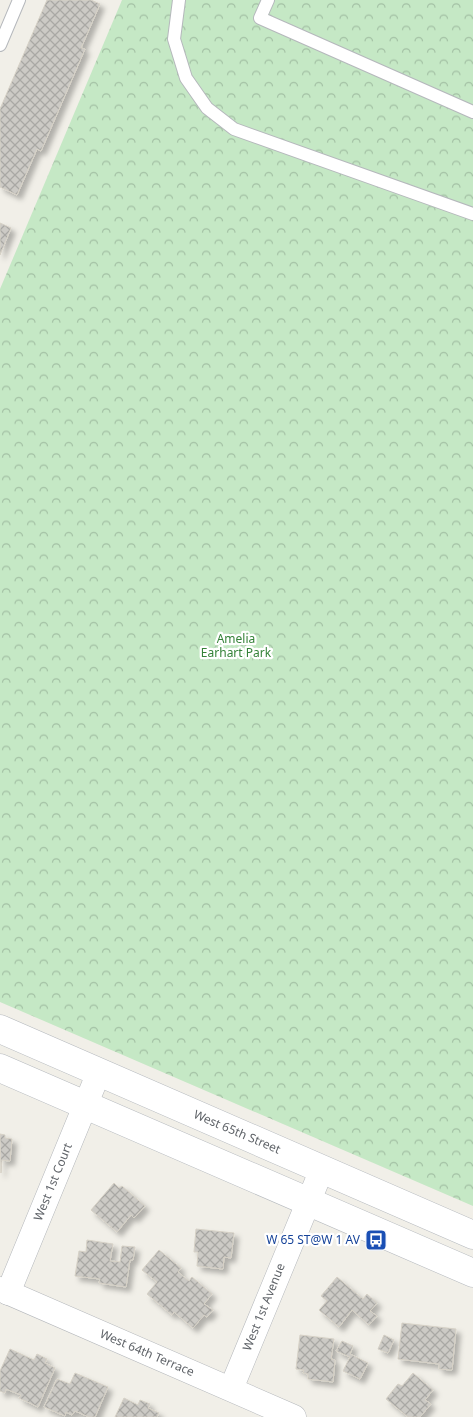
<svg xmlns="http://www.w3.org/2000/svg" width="473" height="1417" font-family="'Noto Sans',sans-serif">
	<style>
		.park { fill: url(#park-crowns) }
		.building { fill: url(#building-cross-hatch); stroke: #d6d1c6; filter: url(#shadow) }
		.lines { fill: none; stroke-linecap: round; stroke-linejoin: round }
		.service-casing { stroke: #b5b8bc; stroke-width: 14 }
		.minor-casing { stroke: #b5b8bc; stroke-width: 25 }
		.secondary-casing { stroke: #b6babf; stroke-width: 29 }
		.service { stroke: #fff; stroke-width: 12 }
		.minor { stroke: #fff; stroke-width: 24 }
		.secondary { stroke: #fff; stroke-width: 28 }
		.labels { text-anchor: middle; stroke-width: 4.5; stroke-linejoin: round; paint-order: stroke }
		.park-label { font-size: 12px; fill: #348238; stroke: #fff }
		.street-label { font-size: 12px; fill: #5f6368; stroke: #fff }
		.transit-label { font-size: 12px; fill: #164399; stroke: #fff; text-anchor: end }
	</style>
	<defs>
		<pattern id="park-crowns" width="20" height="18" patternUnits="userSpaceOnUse" patternTransform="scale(1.25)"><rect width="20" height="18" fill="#c5e8c5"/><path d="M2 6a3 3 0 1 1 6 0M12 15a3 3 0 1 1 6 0" fill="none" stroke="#a3c0a4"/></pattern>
		<pattern id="building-cross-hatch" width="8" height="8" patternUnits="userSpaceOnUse" patternTransform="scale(1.25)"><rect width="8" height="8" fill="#cccac5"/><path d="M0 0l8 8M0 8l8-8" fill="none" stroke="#a9a8a4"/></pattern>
		<filter id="shadow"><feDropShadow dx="4.5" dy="4.5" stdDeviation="2.5" flood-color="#0004"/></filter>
	</defs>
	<rect width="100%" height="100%" fill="#f1efe8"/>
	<!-- park -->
	<path class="park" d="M122,0H473V1206L0,1002V289Z"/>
	<!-- building -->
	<g class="building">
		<path d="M47,0H91L100,4L81,48L85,49L41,151L37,149L17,195L0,187V109Z"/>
		<path d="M0,223L11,228L0,255Z"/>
		<path d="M0,1134L5,1135V1138L12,1139L10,1161L2,1160L1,1173Z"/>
		<path d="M114,1183L119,1188L122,1186L145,1206L134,1218L131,1215L117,1232L91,1210Z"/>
		<path d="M196,1229L234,1233L231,1258L224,1257L223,1269L197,1266L198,1252H194Z"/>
		<path d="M87,1240L113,1244L110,1261L120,1262L122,1246L135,1247L133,1260H130L126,1287L99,1283L100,1279L75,1276L79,1251L86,1252Z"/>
		<path d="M159,1250L181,1268L178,1272L189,1281L192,1277L212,1294L204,1304L213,1310L207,1317L204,1315L193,1328L174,1312L172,1315L147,1294L157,1282L142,1270Z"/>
		<path d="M337,1277L363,1299L367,1294L377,1303L370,1311L377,1316L369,1325L352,1310L339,1327L319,1310L327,1301L321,1296Z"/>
		<path d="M402,1323L456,1329L452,1370L439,1369V1364L398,1359Z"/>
		<path d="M300,1335L334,1339L331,1359L335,1360L333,1382L308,1379V1374L303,1373L304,1370L296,1369Z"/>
		<path d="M384,1335L394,1340L388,1353L378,1349Z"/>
		<path d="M342,1341L353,1346L350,1354L368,1363L360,1379L343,1371L350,1357L336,1351Z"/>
		<path d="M10,1349L34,1360L37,1354L47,1359L45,1363L55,1368L38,1407L19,1398L21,1395L6,1389L5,1393L0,1391V1371Z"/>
		<path d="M75,1373L108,1387L95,1417H89L75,1411L72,1415L66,1412L65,1416L44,1407L57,1379L70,1384Z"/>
		<path d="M413,1373L433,1390L425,1400L431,1404L420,1417H408L386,1399L398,1384L402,1386Z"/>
		<path d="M124,1398L138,1405L140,1400L150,1404L148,1408L159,1413L157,1417H115Z"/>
	</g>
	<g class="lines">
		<!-- service casing -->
		<g class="service-casing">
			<g id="service">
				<path d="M179,0L174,39L186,78L207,108L234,129L473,214"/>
				<path d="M268,0L260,18L473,112"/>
				<path d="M0,45L19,0"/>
			</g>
		</g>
		<!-- minor casing -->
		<g class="minor-casing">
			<g id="minor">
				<path d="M0,1289L294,1417"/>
				<path d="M8,1293L99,1072"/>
				<path d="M231,1389L322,1169"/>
			</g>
		</g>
		<!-- secondary casing -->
		<g class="secondary-casing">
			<g id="secondary">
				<path d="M0,1029L473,1235"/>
				<path d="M0,1068L473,1273"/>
			</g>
		</g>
		<!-- service -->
		<use href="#service" class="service"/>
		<!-- minor -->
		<use href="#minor" class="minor"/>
		<!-- secondary -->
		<use href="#secondary" class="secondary"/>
	</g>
	<!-- icons -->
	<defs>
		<g id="bus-square" transform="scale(1.125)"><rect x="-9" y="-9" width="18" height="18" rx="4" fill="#1a4fb4" stroke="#fff"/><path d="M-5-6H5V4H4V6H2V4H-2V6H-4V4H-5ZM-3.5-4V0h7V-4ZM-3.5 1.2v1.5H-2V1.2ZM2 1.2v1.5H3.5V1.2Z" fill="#fff"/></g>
	</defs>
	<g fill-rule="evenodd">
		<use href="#bus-square" x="376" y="1240"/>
	</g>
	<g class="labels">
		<!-- park labels -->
		<g class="park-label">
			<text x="236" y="643">Amelia<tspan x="236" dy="14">Earhart Park</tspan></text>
		</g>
		<!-- street labels -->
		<g class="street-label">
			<text transform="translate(237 1132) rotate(23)" y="4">West 65th Street</text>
			<text transform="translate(53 1182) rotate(-68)" y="4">West 1st Court</text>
			<text transform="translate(264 1307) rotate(-68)" y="4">West 1st Avenue</text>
			<text transform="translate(147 1353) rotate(23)" y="4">West 64th Terrace</text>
		</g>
		<!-- transit labels -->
		<g class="transit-label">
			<text x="360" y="1244">W 65 ST@W 1 AV</text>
		</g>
	</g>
</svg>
